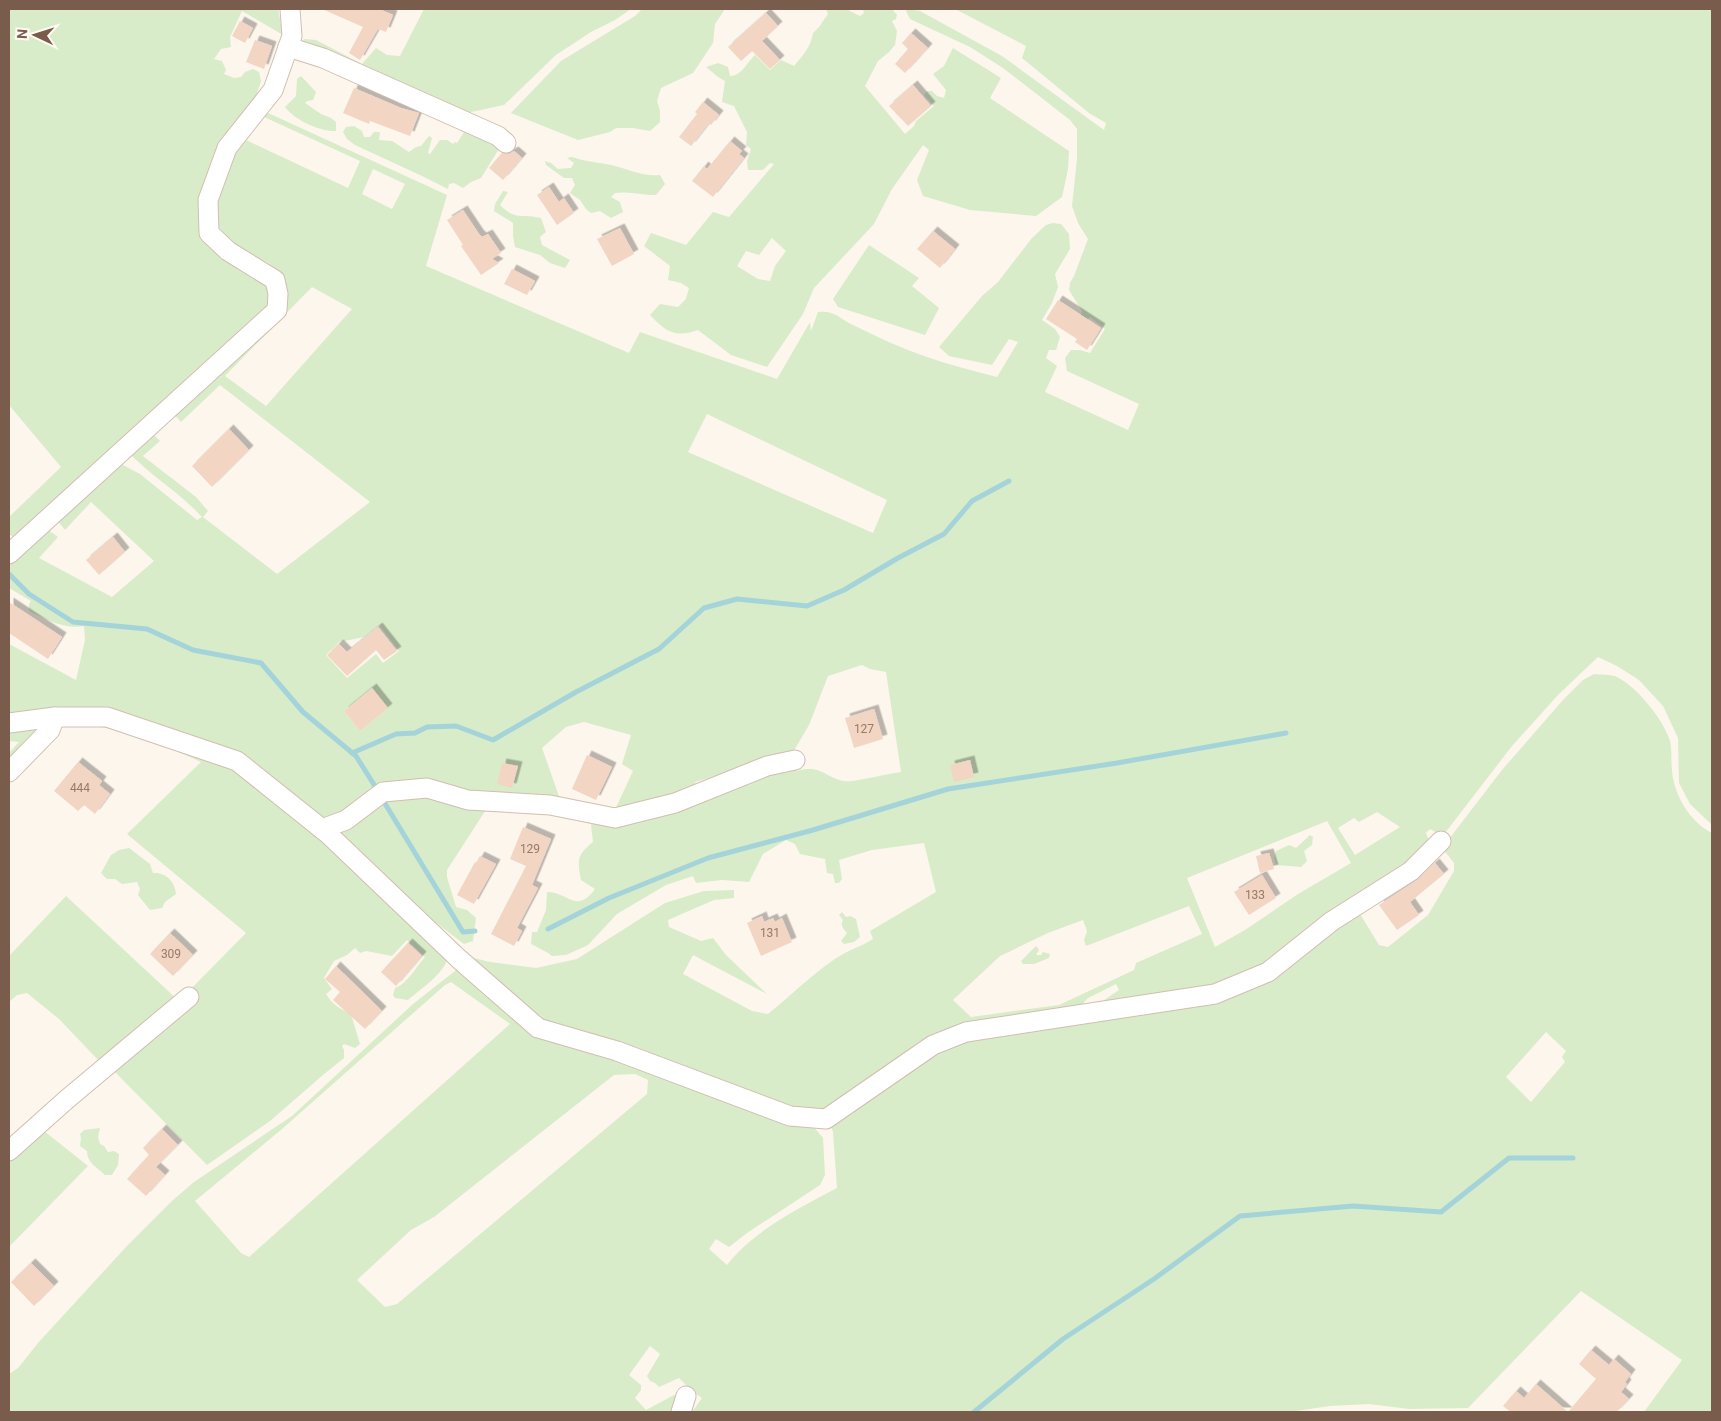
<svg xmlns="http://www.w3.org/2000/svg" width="1721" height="1421" font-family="Roboto,sans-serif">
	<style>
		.green { fill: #d8ecc9; fill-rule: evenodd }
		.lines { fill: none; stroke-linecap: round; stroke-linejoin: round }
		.stream { stroke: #a5d3da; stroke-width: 5 }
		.building { fill: #f3d5c3; filter: url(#shadow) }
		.minor-casing { stroke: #d1beb0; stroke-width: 21 }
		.minor { stroke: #fff; stroke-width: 19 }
		.labels { text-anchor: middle; stroke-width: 4; stroke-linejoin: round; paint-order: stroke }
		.number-label { font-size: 12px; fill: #987a6a }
	</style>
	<defs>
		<filter id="shadow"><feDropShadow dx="4.5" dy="-4.5" stdDeviation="0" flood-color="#0004"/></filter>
	</defs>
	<rect width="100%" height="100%" fill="#fdf6ec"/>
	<!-- green -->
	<g class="green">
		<path d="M9,9H278L283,35L242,11L230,37L231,47L221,49L214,59L222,61L226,70L224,74L234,78L241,77L245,72L253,69L259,72L261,81L255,99L202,217L269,282V307L14,538L9,534V517L61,467L9,405Z"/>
		<path d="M424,9H631L615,20L591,32L556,55L504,105L462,114L301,44L304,39L316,40L362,64L376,48L387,55L400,56Z"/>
		<path d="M642,9H725L715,24L713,43L693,73L661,88L657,101L660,111V122L650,131L633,128H616L610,132L578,140L511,113L561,61L635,16Z"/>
		<path d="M826,9H846L860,16L864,13L863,9H892L897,15L896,19L892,21L897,31L895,45L889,52L878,61L865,86L905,134L914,126L916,121L934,106L924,95L927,91H932L937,96L944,98L946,90L933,74L944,66L953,48L1001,78L990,98L1069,151L1068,169L1062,197L1036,216L970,210L923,196L917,180L929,150L923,145L892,189L874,224L814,288L803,314L767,367L731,355L698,330C675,338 666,332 650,315L660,304L678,307L686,299L689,288L681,283L668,280L670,266L644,246L651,233L686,245L713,212L729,217L774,164L770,163L763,170H748L747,161L751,149L746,145L747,132L734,106L722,102L725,81L718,77L706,67L718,63L728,67L730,76C743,75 746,63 755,55L770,70L781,60L794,66C803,55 811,47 813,33L819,27L828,14ZM772,238L786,251L775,266L770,281L758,279L737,266L746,251L759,255Z"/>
		<path d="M908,9L920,11L1002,56L1104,130L1106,123L1089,113L1022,58L1026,46L955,9H1712V825L1690,804L1679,783L1678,738L1663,706L1639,680L1617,666L1598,657L1558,695L1512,746L1445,833L1439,834L1430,829L1426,833L1431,846C1404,871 1371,887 1341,908C1306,933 1274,963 1235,982C1215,992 1195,993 1173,996C1146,1001 1118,1008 1091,1009L1119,990L1116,984L1088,998L1075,1012L984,1023L957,1030L927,1045L848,1101L825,1114L796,1115L777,1110L643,1058L558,1033L541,1025L487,980L467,960L470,957L490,962L536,968L577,959L665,903L704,891L734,890V898L714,900L668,920L669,927L701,941L713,938L726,955L767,994L693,955L683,974L752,1011L768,1014C792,995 819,967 845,953C854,948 864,945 873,939L870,931L936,892L924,843L872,850L839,860L842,879L839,883H835L833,874L827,873L825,859L800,854L795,844L786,840L763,854L749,882L722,880L696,883L693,876L666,885L617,914L588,945L566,955L552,956C546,951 538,948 531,944L532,932H537L546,910L547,892C567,891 576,915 595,889L581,880C577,860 577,855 593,842L591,825L594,819L599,817L615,820L677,806L752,776L795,763L797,771C822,764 823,777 844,781C852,783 890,773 901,772L886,672L870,669L862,665L828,676L809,725L792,754L695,782L696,786L644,809L613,814L633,771L622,764L631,735L584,722L566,727L542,748L560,799L470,794L440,786H387L374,792L343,817L333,821L319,822L241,758L126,716L87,710L54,712L53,710L9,719V644L76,680L85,640L84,626C65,630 46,619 29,611V604L31,601L9,588V557L40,531L46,528L58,537L39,558L112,597L154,561L91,502L65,530L56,519V516L119,460L123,465L140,474L197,520L202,517C180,493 151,476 128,452L151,432L160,441L143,456L196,497L208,511L203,517L277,574L370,502L220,385L181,422L172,412L280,311C284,303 284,298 284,289C282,258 252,260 232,245C227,241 219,229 217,223C209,201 225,169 235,150C241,137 251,117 266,112L447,195L426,266L629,353L640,332L777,379L810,322L811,331L818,312C835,310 838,318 853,325C877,337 901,348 927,357C950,365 974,371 997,377L1018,342L1009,339L992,365L949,356L939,347L982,296L998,282L1032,238L1046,225L1053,223L1061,224L1069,234L1070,249L1055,274L1058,287L1052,303L1042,320L1055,329L1060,337L1056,350H1049L1046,358L1057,366L1045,392L1128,430L1139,404L1067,371L1065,358L1071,350H1080L1090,353L1105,329L1090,317L1082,326L1078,324L1082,311L1069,290L1070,283L1074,276L1088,239L1078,223L1072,206L1077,159V129L1070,120L1003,68L970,47L910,19L906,11ZM262,116L360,161L348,188L246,140ZM373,169L405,184L392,209L362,194ZM312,287L352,309L266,406L225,376ZM707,414L887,500L873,533L688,452ZM379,625L399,651L383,663L376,654L347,678L326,655L339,642L364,637ZM371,689L387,709L360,731L344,711ZM1377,812L1400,827L1355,855L1338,828L1354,818L1359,822ZM1327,821L1351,863L1298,894L1245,930L1215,947L1187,878ZM1189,906L1202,934L1136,963L1134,970L1059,1005L971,1017L953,1000L1000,956L1048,933L1083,920L1087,931L1084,940L1086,946Z"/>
		<path d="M301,76L316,92L313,100L307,101L305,103L321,114L331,118L336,122V131C321,132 294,120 285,107L296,96L297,79Z"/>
		<path d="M354,126L362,131L364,137H370L374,132H380L379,140L392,141L409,152L416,147L421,146L429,136L432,138L428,153L430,154L440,140H447L453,144L455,142L457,143L468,126L503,146L497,152L481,178L471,182L463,188L454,183L449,184L448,189L422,176L355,145L347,139L343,132L346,127Z"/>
		<path d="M572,157C583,161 595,162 606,164C625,167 641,177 660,175L665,184L656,195C643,195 626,191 615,193L611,197L620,202L623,212L611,218L600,211L591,213L586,209L580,200L570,193L575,185L572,178H564L546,165L545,161L551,163L558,169L571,168L574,163L567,158Z"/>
		<path d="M503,191L508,192L500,205C516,221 521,213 541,218L546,232L540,237L542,245L570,260L565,268L550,263L540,255L515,247L513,236V223L494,211L495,204Z"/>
		<path d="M869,245L919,278L912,286L939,308L925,335L838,307L833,299Z"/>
		<path d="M1594,674C1601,675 1611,674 1617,677C1637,687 1664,720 1670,741C1672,750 1671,762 1672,771C1674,795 1690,822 1712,833V1412H1644L1682,1360L1581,1291L1468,1408L1409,1409L1369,1404L1330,1406L1289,1412H692L702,1398L692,1391L679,1378L659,1387L655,1383L650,1381L647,1376L660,1354L650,1346L629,1375L641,1385V1390L635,1398L646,1410L674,1395L678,1400L675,1412H9V1374L18,1368L38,1343L126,1247L173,1200L194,1182L292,1116L413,1004L460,967L516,1018L545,1040L611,1060H620L813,1126L823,1138L825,1175L820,1185L747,1233L729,1247L716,1239L709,1249L727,1265C753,1231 799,1208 837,1188L833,1132L830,1124L945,1046L970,1035L1250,989L1357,909L1379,945L1388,947L1428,915L1454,871V863L1442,848L1502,770L1563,700L1583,680ZM451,982L510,1024L249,1257L241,1253L195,1201L282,1129L445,985ZM1546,1032L1566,1051L1562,1057L1565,1062L1531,1102L1506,1077ZM635,1074L648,1080L647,1094L397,1304L385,1307L357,1280L411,1230L434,1217L614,1075Z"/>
		<path d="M95,718L207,755L269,789L449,956C443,975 423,987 408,1000L395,998L393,995L395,988C407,984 416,967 425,957L407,940L392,956L366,951L360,953L355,948L347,955L334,961L324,978L332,989L326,994C333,1005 339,1008 351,1014L360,1044L355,1048L344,1044L342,1046L344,1050V1058L323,1075L270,1121L207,1165L111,1068L39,1127L88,1166L9,1247V1145L103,1065L59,1019L27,993L17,995L9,1002V956L66,896L179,1001L246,933L127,834L201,762L145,737L92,725Z"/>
		<path d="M36,725L38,734L9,767V753L19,742L9,741V728Z"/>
		<path d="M412,792L489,805L447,870V877L456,907L467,910L476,918L473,941L464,944C418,910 374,873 331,835L379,798Z"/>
		<path d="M1310,835L1313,837L1312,845L1304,851L1307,861L1301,867L1276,865L1274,857L1276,851L1289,845L1296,848Z"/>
		<path d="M129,848L150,864L153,873C166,872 175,882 176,894L165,902L162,908L150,910L138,895L140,889L137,882L122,884L115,879H107L101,873L111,855L119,850Z"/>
		<path d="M842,912L846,917L850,916L856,919L860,937L854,942L844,944L841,941L847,933C843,928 840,926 843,920L839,915Z"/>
		<path d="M1036,946L1039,950L1036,955H1041L1043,952L1050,954L1049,958L1034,964H1023L1021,961Z"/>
		<path d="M100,1128L98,1137L100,1144L104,1146L108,1152L114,1151L119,1154L118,1165L112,1175H105C98,1168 87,1163 87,1151L80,1146L81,1138L80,1134L84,1130Z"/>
	</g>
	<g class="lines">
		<!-- stream -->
		<g class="stream">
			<path d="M9,574L29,594L73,622L147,629L193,650L261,663L303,712L356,756L378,791"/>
			<path d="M352,753L396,734L415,733L427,727L456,726L493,740L576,692L659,649L704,608L737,599L807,606L844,590L898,558L944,534L972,501L1009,481"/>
			<path d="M381,797L463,932L475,931"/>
			<path d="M548,929L609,898L708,858L813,830L948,789L1117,763L1286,733"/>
			<path d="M974,1412L1063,1339L1154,1279L1240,1216L1353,1206L1441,1212L1509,1158H1573"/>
		</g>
	</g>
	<!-- building -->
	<g class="building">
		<path d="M322,9H379L393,15L386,32L378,29L360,60L349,53L363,27Z"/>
		<path d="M766,13L778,26L762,41L780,60L770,69L752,51L741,61L728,47Z"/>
		<path d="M240,21L253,28L245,43L232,36Z"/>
		<path d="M911,33L928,48L905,73L895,64L908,49L902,43Z"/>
		<path d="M255,40L272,46L264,69L246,62Z"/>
		<path d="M913,85L931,106L908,126L889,106Z"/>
		<path d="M354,88L401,108L419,113L410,136L370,121L369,124L343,113Z"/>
		<path d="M703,102L719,115L711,125L709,123L691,146L679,137L697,114L695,112Z"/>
		<path d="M730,141L742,151L739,154L744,158L713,197L692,181L704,166L707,169Z"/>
		<path d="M514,151L522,158L503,180L489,168L502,153L509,154Z"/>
		<path d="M549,187L559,202L564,198L574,213L557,225L537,195Z"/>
		<path d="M463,210L479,234L482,237L488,234L501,253L492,259L499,263L481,275L461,246L463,245L447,220Z"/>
		<path d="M620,228L634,254L612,266L597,239Z"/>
		<path d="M933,231L955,249L940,268L917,249Z"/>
		<path d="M512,269L535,281L527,295L504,284Z"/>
		<path d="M1058,300L1101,328L1087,350L1075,342L1077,339L1046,319Z"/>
		<path d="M229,429L249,450L212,487L192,466Z"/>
		<path d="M113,537L125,552L99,575L86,560Z"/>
		<path d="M9,602L62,637L48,659L9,633Z"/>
		<path d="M378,627L397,651L384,660L376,650L347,676L327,655L339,644L347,652Z"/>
		<path d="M372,688L388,708L360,731L344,711Z"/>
		<path d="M874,709L883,739L854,748L845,718Z"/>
		<path d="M587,755L612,767L596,800L572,789Z"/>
		<path d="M970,760L974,777L954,782L950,765Z"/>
		<path d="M78,762L102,781L99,785L110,794L95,814L84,805L78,811L54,791Z"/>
		<path d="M502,763L518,766L512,788L497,784Z"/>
		<path d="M523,827L551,839L532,885L538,888L517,928L522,931L514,946L491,934L526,866L510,859Z"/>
		<path d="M1269,853L1274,869L1260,873L1256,856Z"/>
		<path d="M480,856L496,864L474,904L457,895L475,862L476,863Z"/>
		<path d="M1435,863L1444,874L1410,902L1419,915L1397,930L1379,905L1417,880Z"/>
		<path d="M1262,875L1276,898L1249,915L1234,892Z"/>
		<path d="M762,916L764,922L773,918L775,922L782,918L792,942L761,956L747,923Z"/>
		<path d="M170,933L193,955L173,976L150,954Z"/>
		<path d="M408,943L422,956L396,986L381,972Z"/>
		<path d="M336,966L382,1011L365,1029L333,1000L340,992L325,979Z"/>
		<path d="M162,1129L178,1145L156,1167L165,1175L146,1196L127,1179L149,1155L143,1148Z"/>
		<path d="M31,1263L54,1286L34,1306L11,1282Z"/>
		<path d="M1591,1350L1609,1365L1614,1359L1631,1374L1625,1382L1627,1384L1621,1392L1629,1399L1617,1412H1511L1503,1406L1516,1391L1524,1398L1536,1384L1568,1412L1596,1379L1579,1364Z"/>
	</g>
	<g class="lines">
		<!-- minor casing -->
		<g class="minor-casing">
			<g id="minor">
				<path d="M288,47L323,58L498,136L506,143"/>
				<path d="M9,554L277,310L278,294L275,280L228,251L209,233L208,200L227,148L273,90L292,36L290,9"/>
				<path d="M9,723L55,717H107L237,761L327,833L459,959L538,1028L617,1051L790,1116L826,1119L933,1045L966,1032L1215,994L1268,972L1332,921L1411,871L1441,841"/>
				<path d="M9,772L50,730L55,717"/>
				<path d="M322,829L346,820L383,792L427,788L468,800L550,805L615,818L675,803L767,766L795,760"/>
				<path d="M9,1151L66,1100L189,997"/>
				<path d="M681,1412L686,1396"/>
			</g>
		</g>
		<!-- minor -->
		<use href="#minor" class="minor"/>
	</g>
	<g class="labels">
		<!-- number labels -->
		<g class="number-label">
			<text x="864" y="733">127</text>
			<text x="80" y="792">444</text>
			<text x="530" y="853">129</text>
			<text x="1255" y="899">133</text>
			<text x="770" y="937">131</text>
			<text x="171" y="958">309</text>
		</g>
	</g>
	<!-- border -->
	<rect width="1721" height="1421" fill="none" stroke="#7a5c4d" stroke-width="20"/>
	<!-- north arrow -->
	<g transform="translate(35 35) rotate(274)" stroke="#fffaf3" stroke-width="4" paint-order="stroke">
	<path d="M0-4L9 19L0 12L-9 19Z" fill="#7a5c4d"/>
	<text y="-8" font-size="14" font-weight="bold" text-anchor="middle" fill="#7a5c4d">N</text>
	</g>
</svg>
